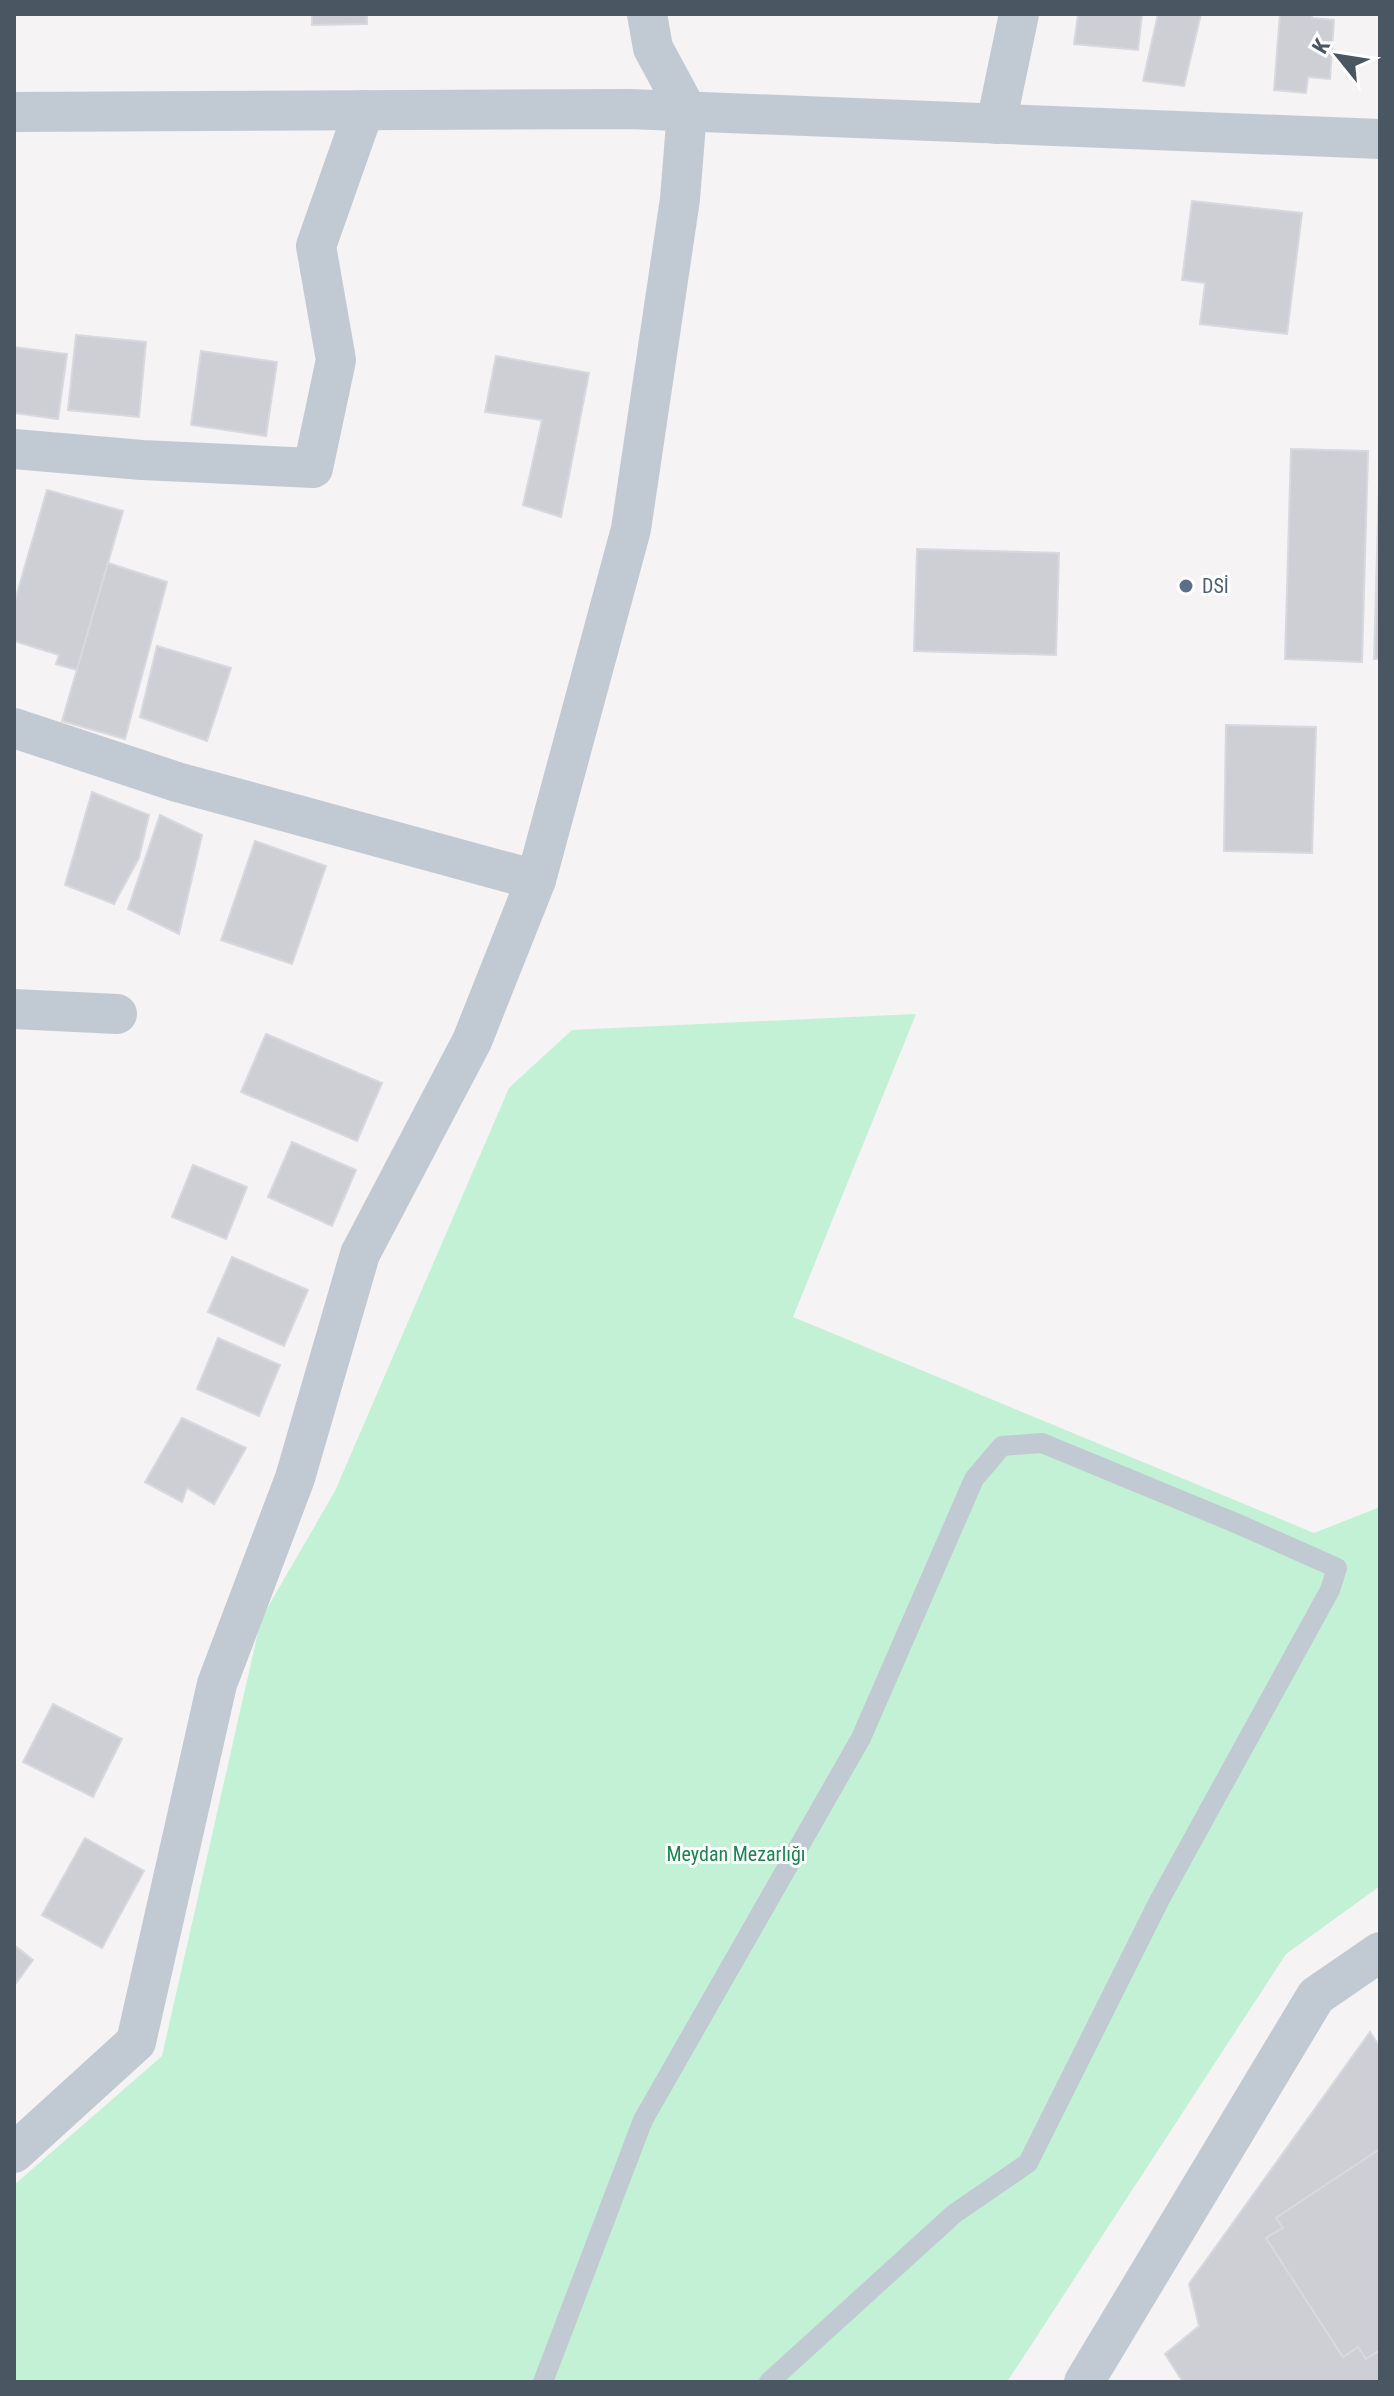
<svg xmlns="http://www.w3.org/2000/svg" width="1394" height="2396" font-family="'Roboto Condensed',sans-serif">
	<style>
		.green { fill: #c3f1d5 }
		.building { fill: #cdcfd5; stroke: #d7d9de; stroke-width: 2 }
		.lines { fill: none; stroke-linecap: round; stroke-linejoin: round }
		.service { stroke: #c1cad2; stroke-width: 20 }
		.minor { stroke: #c1cad2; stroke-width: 40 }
		.service-dot { fill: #5c6f8a; stroke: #fff; stroke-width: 3 }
		.labels { text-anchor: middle; stroke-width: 6; stroke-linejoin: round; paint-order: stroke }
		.service-label { font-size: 20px; fill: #4e5e75; stroke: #fff; text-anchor: start }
		.park-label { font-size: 20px; fill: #17864f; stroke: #fff }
	</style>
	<rect width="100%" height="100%" fill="#f5f3f3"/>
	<!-- green -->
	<path class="green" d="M916,1014L793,1317L1314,1533L1380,1507V1886L1286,1954L1007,2382H14V2185L162,2056L261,1619L335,1491L509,1088L572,1030Z"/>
	<!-- building -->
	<g class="building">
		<path d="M312,14H367V24L312,25Z"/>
		<path d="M1078,14H1142L1138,50L1074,44Z"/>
		<path d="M1158,14H1201L1184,86L1143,81Z"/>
		<path d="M1280,14H1312V18L1334,20L1330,79L1308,77L1306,93L1274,90Z"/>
		<path d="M1192,201L1302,213L1287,334L1200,324L1205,283L1182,280Z"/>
		<path d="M76,335L146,342L139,417L68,410Z"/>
		<path d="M14,347L67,354L58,419L14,413Z"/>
		<path d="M201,351L277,362L266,436L191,425Z"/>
		<path d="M496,356L589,373L561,517L523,505L542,420L485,412Z"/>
		<path d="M1291,449L1368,451L1362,662L1285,659Z"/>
		<path d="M1380,449V659H1374Z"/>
		<path d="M47,490L123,511L77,670L56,664L59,655L14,641V604Z"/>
		<path d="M917,549L1059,553L1056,655L914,651Z"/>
		<path d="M108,563L167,582L125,739L62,721Z"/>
		<path d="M157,646L231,668L207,741L140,717Z"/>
		<path d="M1226,725L1316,727L1312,853L1224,851Z"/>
		<path d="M92,792L149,815L139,858L114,904L65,885Z"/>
		<path d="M160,815L202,835L179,934L128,909Z"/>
		<path d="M255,841L326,866L292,964L221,940Z"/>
		<path d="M266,1034L382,1083L357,1141L241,1092Z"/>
		<path d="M292,1142L356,1170L332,1226L268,1197Z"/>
		<path d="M193,1165L247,1187L226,1239L172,1217Z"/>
		<path d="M232,1257L308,1290L284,1346L208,1312Z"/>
		<path d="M218,1338L280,1365L259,1416L197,1389Z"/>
		<path d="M182,1418L246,1448L214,1504L187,1488L182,1502L145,1482Z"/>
		<path d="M53,1704L122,1739L93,1797L23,1762Z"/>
		<path d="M85,1838L144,1871L102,1948L42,1915Z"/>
		<path d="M14,1945L33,1960L14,1986Z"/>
		<path d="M1370,2032L1380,2047V2149L1276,2218L1283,2228L1266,2238L1343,2357L1358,2347L1366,2359L1380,2350V2382H1183L1165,2354L1199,2326L1189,2284Z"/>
		<path d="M1380,2149V2350L1366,2359L1358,2347L1343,2357L1266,2238L1283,2228L1276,2218Z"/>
	</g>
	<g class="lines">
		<!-- service -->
		<path class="service" d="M543,2382L643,2120L861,1738L974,1479L1002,1446L1042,1443L1238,1524L1337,1568L1330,1590L1159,1901L1028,2163L954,2214L769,2382"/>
		<!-- minor -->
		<g class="minor">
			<path d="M14,112L629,109L1380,139"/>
			<path d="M996,124L1019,14"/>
			<path d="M14,449L142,460L313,468L336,360L316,246L364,110"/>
			<path d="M14,728L177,782L536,880"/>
			<path d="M14,1009L117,1014"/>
			<path d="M14,2153L136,2042L217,1684L295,1478L360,1254L472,1041L536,880L631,529L680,199L687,111L653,48L647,14"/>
			<path d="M1084,2382L1316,1996L1380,1952"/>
		</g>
	</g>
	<!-- markers -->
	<circle class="service-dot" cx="1186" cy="586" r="8"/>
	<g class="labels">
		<!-- service labels -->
		<g class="service-label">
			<text x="1202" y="593">DSİ</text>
		</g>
		<!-- park labels -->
		<g class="park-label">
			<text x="736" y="1861">Meydan Mezarlığı</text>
		</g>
	</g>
	<!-- border -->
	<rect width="1394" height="2396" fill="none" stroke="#4a5661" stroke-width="32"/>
	<!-- north arrow -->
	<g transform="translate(1338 56) rotate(300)" stroke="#ffffff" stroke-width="6" paint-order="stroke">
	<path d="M0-6L14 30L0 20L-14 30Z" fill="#4a5661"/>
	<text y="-12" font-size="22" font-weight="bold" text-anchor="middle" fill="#4a5661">K</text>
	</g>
</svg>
